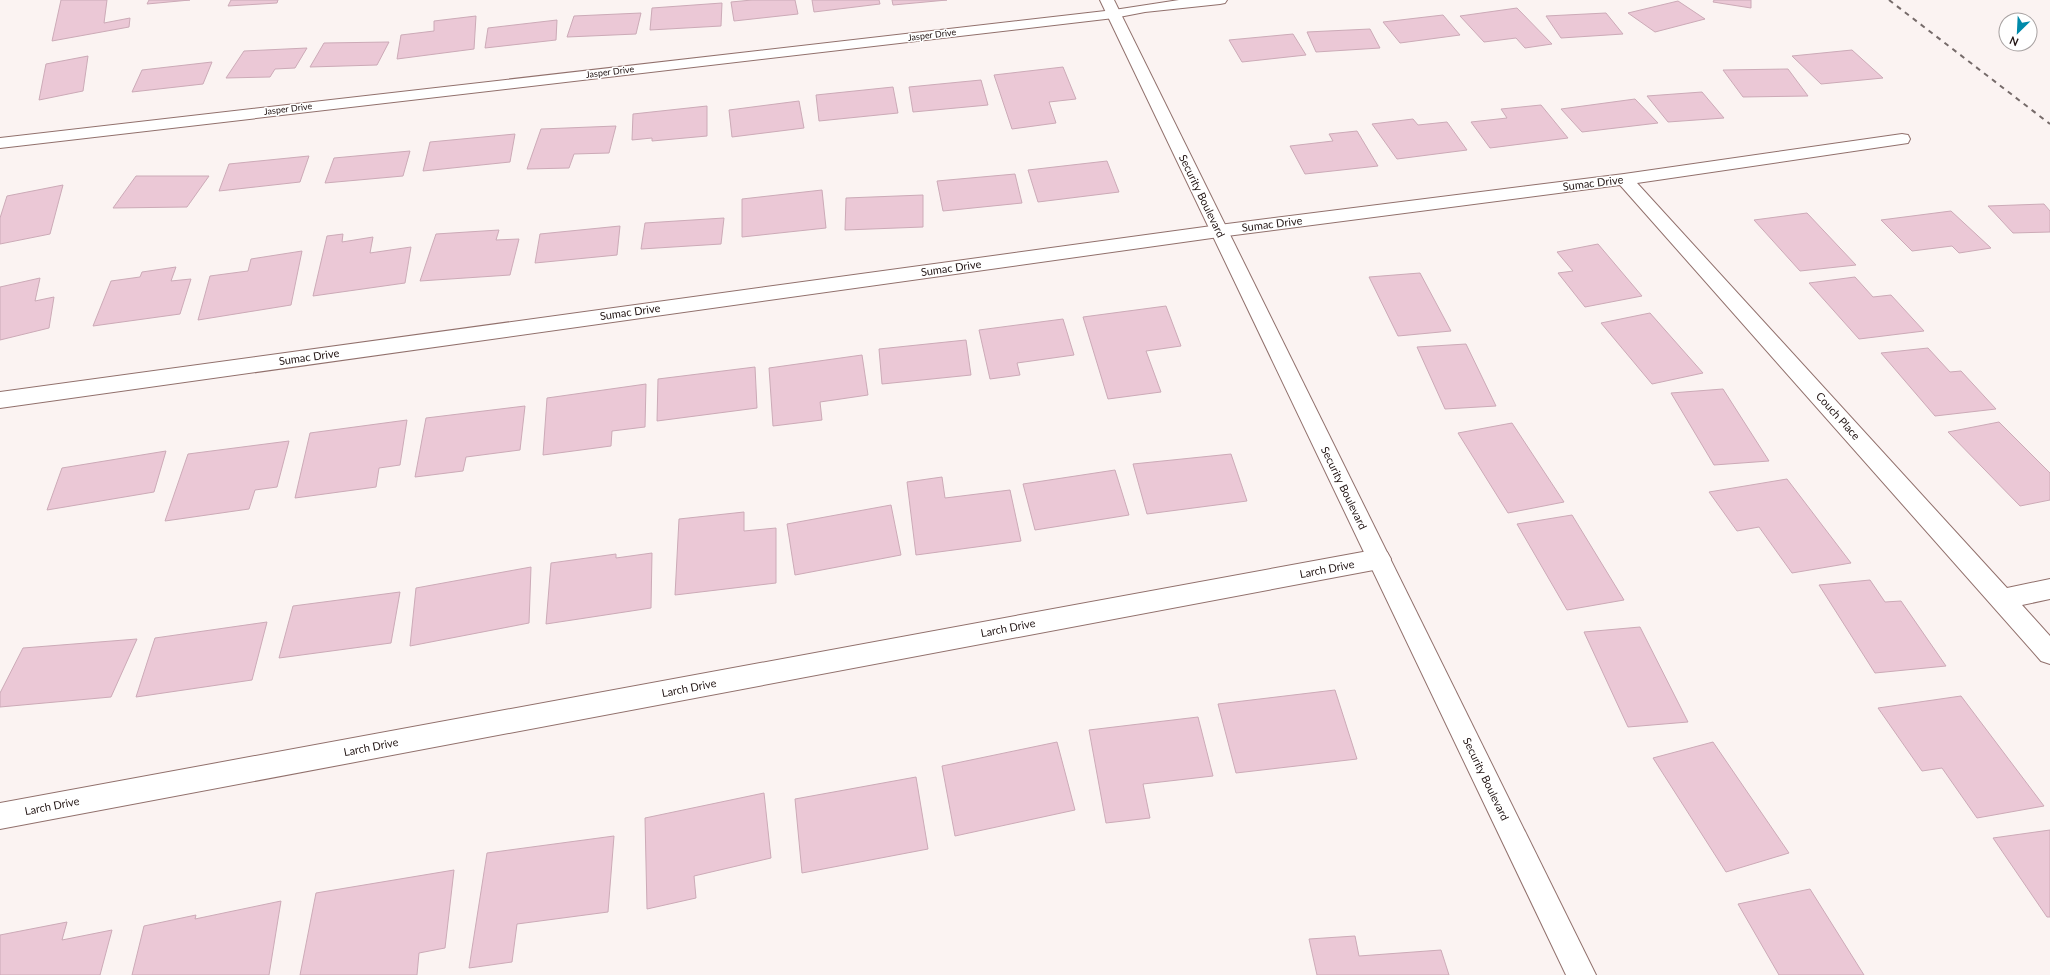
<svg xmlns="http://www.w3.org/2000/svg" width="2050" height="975" font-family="Lato,sans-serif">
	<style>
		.building { fill: #ebc8d6; stroke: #ccaab7 }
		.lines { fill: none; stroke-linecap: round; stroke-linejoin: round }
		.minor-casing { stroke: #91706c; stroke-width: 2 }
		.tertiary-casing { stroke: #91706c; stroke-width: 2 }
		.minor { fill: #fff; fill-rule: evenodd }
		.tertiary { fill: #fff; fill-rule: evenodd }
		.rail { stroke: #756a69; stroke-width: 2; stroke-dasharray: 5 5; stroke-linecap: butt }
		.labels { text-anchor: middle; stroke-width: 3; stroke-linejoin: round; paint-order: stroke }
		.far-street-label { font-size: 9px; fill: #221514; stroke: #fff }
		.street-label { font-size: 11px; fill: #221514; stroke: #fff }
	</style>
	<rect width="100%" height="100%" fill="#fbf3f2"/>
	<!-- building -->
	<g class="building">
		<path d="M61,0H107L104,23L130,18L129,27L52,41Z"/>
		<path d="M149,0H190L147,4Z"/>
		<path d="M231,0H278L277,3L228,6Z"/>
		<path d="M752,0H795L798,14L734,21L731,2Z"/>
		<path d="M812,0H879L880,4L814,12Z"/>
		<path d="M892,0H947L893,5Z"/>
		<path d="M1714,0H1751V8L1713,2Z"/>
		<path d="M1678,1L1705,19L1655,32L1628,13Z"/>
		<path d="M722,3L721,26L650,30L652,8Z"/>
		<path d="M1517,8L1552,44L1525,48L1516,38L1484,42L1460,16Z"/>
		<path d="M641,13L636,34L567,37L574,16Z"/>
		<path d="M1606,13L1623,34L1561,38L1546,16Z"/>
		<path d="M1443,15L1460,35L1400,43L1383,22Z"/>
		<path d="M476,16L474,49L397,59L401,35L434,31V21Z"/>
		<path d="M557,20L556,40L485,48L488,28Z"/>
		<path d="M1370,29L1380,48L1316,52L1307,32Z"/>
		<path d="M1293,34L1306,55L1242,62L1229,40Z"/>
		<path d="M389,42L377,65L310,67L324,43Z"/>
		<path d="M307,48L295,68L275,69L270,77L226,78L244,51Z"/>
		<path d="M1852,50L1883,78L1821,84L1792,56Z"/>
		<path d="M88,56L83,91L39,100L46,64Z"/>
		<path d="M212,62L203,84L132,92L142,70Z"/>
		<path d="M1063,67L1076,99L1049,102L1056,123L1012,129L994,75Z"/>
		<path d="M1788,69L1808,96L1743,97L1723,70Z"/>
		<path d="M981,80L988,105L913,112L909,87Z"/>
		<path d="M893,87L898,113L819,121L816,95Z"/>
		<path d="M1702,92L1724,118L1668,122L1647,96Z"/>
		<path d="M1635,99L1658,123L1582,132L1561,109Z"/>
		<path d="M799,101L804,128L732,137L729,110Z"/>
		<path d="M1541,105L1568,138L1490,148L1471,122L1507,118L1501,109Z"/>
		<path d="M707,106V136L652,141V138L632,140L633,114Z"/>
		<path d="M1413,119L1418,125L1447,122L1467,150L1397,159L1372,124Z"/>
		<path d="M616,126L609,153L574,154L569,168L527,169L541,129Z"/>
		<path d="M1357,131L1378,166L1305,174L1290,146L1333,141L1329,134Z"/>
		<path d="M515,134L510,162L423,171L430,142Z"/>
		<path d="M410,151L403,176L325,183L334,158Z"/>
		<path d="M309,156L300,182L219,191L229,164Z"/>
		<path d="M1107,161L1119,192L1038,202L1028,170Z"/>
		<path d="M1015,174L1022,203L943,211L937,181Z"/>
		<path d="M136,176H209L187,207L113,208Z"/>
		<path d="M63,185L50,234L0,244V218L7,196Z"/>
		<path d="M822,190L826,228L742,237V199Z"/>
		<path d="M923,195V227L845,230L846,198Z"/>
		<path d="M2044,204L2050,211V232L2013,233L1988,206Z"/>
		<path d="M1951,211L1991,248L1959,253L1952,246L1912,251L1881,220Z"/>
		<path d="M1807,213L1856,265L1800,271L1754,220Z"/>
		<path d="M724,218L721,244L641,249L645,223Z"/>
		<path d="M620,226L617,255L535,263L540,234Z"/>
		<path d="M499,230L496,240L519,239L510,275L420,281L436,234Z"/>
		<path d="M343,234L342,242L373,237L370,253L411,247L405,283L313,296L327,236Z"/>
		<path d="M1598,244L1642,296L1585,307L1558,273L1573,271L1557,252Z"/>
		<path d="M302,251L291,305L198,320L210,276L248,271L251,259Z"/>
		<path d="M176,267L171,281L191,279L180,314L93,326L111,281L140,277L142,272Z"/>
		<path d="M1420,273L1451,331L1398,336L1369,277Z"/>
		<path d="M1855,277L1873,297L1891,295L1924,331L1859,339L1809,283Z"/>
		<path d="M40,278L35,301L54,297L49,328L0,340V287Z"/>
		<path d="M1166,306L1181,346L1146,351L1161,392L1108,399L1083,317Z"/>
		<path d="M1650,313L1703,373L1652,384L1601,323Z"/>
		<path d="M1063,319L1074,355L1017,363L1020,375L990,379L979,330Z"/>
		<path d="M966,340L971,375L882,384L879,349Z"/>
		<path d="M1466,344L1496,406L1445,409L1417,347Z"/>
		<path d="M1928,348L1950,372L1961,371L1996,409L1935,416L1881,353Z"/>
		<path d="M862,355L868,395L820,402L822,420L773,426L769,368Z"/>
		<path d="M755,367L757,408L657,421L658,379Z"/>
		<path d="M646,384L645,427L612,431L611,446L543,455L547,398Z"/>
		<path d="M1723,389L1769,461L1714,465L1671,393Z"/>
		<path d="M525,406L520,450L466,457L463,471L415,477L426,418Z"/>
		<path d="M407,420L400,465L379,468L376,487L295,498L310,433Z"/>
		<path d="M1999,422L2050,473V500L2020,506L1948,432Z"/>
		<path d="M1512,423L1564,502L1508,513L1458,433Z"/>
		<path d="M289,441L277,487L255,490L249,509L165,521L188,454Z"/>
		<path d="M166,451L154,492L47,510L62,468Z"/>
		<path d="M1231,454L1247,501L1147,514L1133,464Z"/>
		<path d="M1115,470L1129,515L1035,530L1023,484Z"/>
		<path d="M942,477L945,498L1010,490L1021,541L916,555L907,482Z"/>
		<path d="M1787,479L1851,563L1792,573L1759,527L1737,531L1709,492Z"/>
		<path d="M891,505L901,555L795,575L787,524Z"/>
		<path d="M744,512V531L776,528V583L675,595L679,519Z"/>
		<path d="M1572,515L1624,600L1567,610L1517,524Z"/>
		<path d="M652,553L651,608L546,624L551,563L616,554V558Z"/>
		<path d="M531,567L529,623L410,646L416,588Z"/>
		<path d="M1870,580L1885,602L1901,601L1946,666L1875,673L1819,585Z"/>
		<path d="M400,592L391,643L279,658L293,606Z"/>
		<path d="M267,622L252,680L136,697L155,638Z"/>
		<path d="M1640,627L1688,722L1628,727L1584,632Z"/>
		<path d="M137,639L111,697L0,707V693L23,648Z"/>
		<path d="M1335,690L1357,759L1236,773L1218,704Z"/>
		<path d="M1961,696L2044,806L1977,818L1942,768L1922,771L1878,708Z"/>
		<path d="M1198,717L1213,776L1143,784L1150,818L1106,823L1089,730Z"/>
		<path d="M1057,742L1075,810L955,836L942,766Z"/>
		<path d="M1713,742L1789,853L1726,872L1653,758Z"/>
		<path d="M916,777L928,849L802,873L795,799Z"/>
		<path d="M764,793L771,858L694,876L696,898L647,909L645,818Z"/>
		<path d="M2050,830V917H2047L1993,838Z"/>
		<path d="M614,836L608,912L517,924L512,962L469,968L487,853Z"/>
		<path d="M454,870L445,948L419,953L417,975H300L316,893Z"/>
		<path d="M1810,889L1864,975H1779L1738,904Z"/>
		<path d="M281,901L269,975H132L144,926L196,915L195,919Z"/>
		<path d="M67,922L62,940L112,930L100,975H0V935Z"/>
		<path d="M1355,936L1359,956L1441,950L1449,975H1317L1309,939Z"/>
	</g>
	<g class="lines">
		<!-- minor casing -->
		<g class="minor-casing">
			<g id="minor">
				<path d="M1179,0H1227L1225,3L1220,4L1145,12L1114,18L0,148V138L1114,10Z"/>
				<path d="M1902,134L1908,135L1910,139L1908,143L1637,183L2007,588L2050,579V599L2022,605L2050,636V664L2041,661L1620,185L1219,237L0,408V392L1219,225L1624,174Z"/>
				<path d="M1379,549L1387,552L1391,559L1387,566L1379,569L0,829V803Z"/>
			</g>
		</g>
		<!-- tertiary casing -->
		<g class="tertiary-casing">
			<path id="tertiary" d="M1100,0H1114L1596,975H1566Z"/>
		</g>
		<!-- minor -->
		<use href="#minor" class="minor"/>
		<!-- tertiary -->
		<use href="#tertiary" class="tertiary"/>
		<!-- rail -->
		<path class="rail" d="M1889,0L2050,124"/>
	</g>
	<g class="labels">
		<!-- far-street labels -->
		<g class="far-street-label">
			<text transform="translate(932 35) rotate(-7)" y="3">Jasper Drive</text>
			<text transform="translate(610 72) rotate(-7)" y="3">Jasper Drive</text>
			<text transform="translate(288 109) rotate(-7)" y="3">Jasper Drive</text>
		</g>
		<!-- street labels -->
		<g class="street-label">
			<text transform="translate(1593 183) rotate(-7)" y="4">Sumac Drive</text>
			<text transform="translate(1202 196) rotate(64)" y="4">Security Boulevard</text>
			<text transform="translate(1272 224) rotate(-7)" y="4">Sumac Drive</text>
			<text transform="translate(951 268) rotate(-8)" y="4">Sumac Drive</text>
			<text transform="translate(630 312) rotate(-8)" y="4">Sumac Drive</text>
			<text transform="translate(309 357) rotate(-8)" y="4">Sumac Drive</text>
			<text transform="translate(1838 416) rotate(48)" y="4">Couch Place</text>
			<text transform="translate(1344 488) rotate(64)" y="4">Security Boulevard</text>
			<text transform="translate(1327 569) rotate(-11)" y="4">Larch Drive</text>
			<text transform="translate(1008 628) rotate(-11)" y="4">Larch Drive</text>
			<text transform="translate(689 688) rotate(-11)" y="4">Larch Drive</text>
			<text transform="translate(371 747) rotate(-11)" y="4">Larch Drive</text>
			<text transform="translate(1486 779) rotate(64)" y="4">Security Boulevard</text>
			<text transform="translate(52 806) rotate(-11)" y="4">Larch Drive</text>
		</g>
	</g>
	<!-- north arrow -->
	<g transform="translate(2018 32) rotate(204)"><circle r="19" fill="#ffffff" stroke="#a7a1a1"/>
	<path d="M0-3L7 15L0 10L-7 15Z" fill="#008aaa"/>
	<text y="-6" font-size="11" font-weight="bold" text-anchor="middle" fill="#221514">N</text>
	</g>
</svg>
